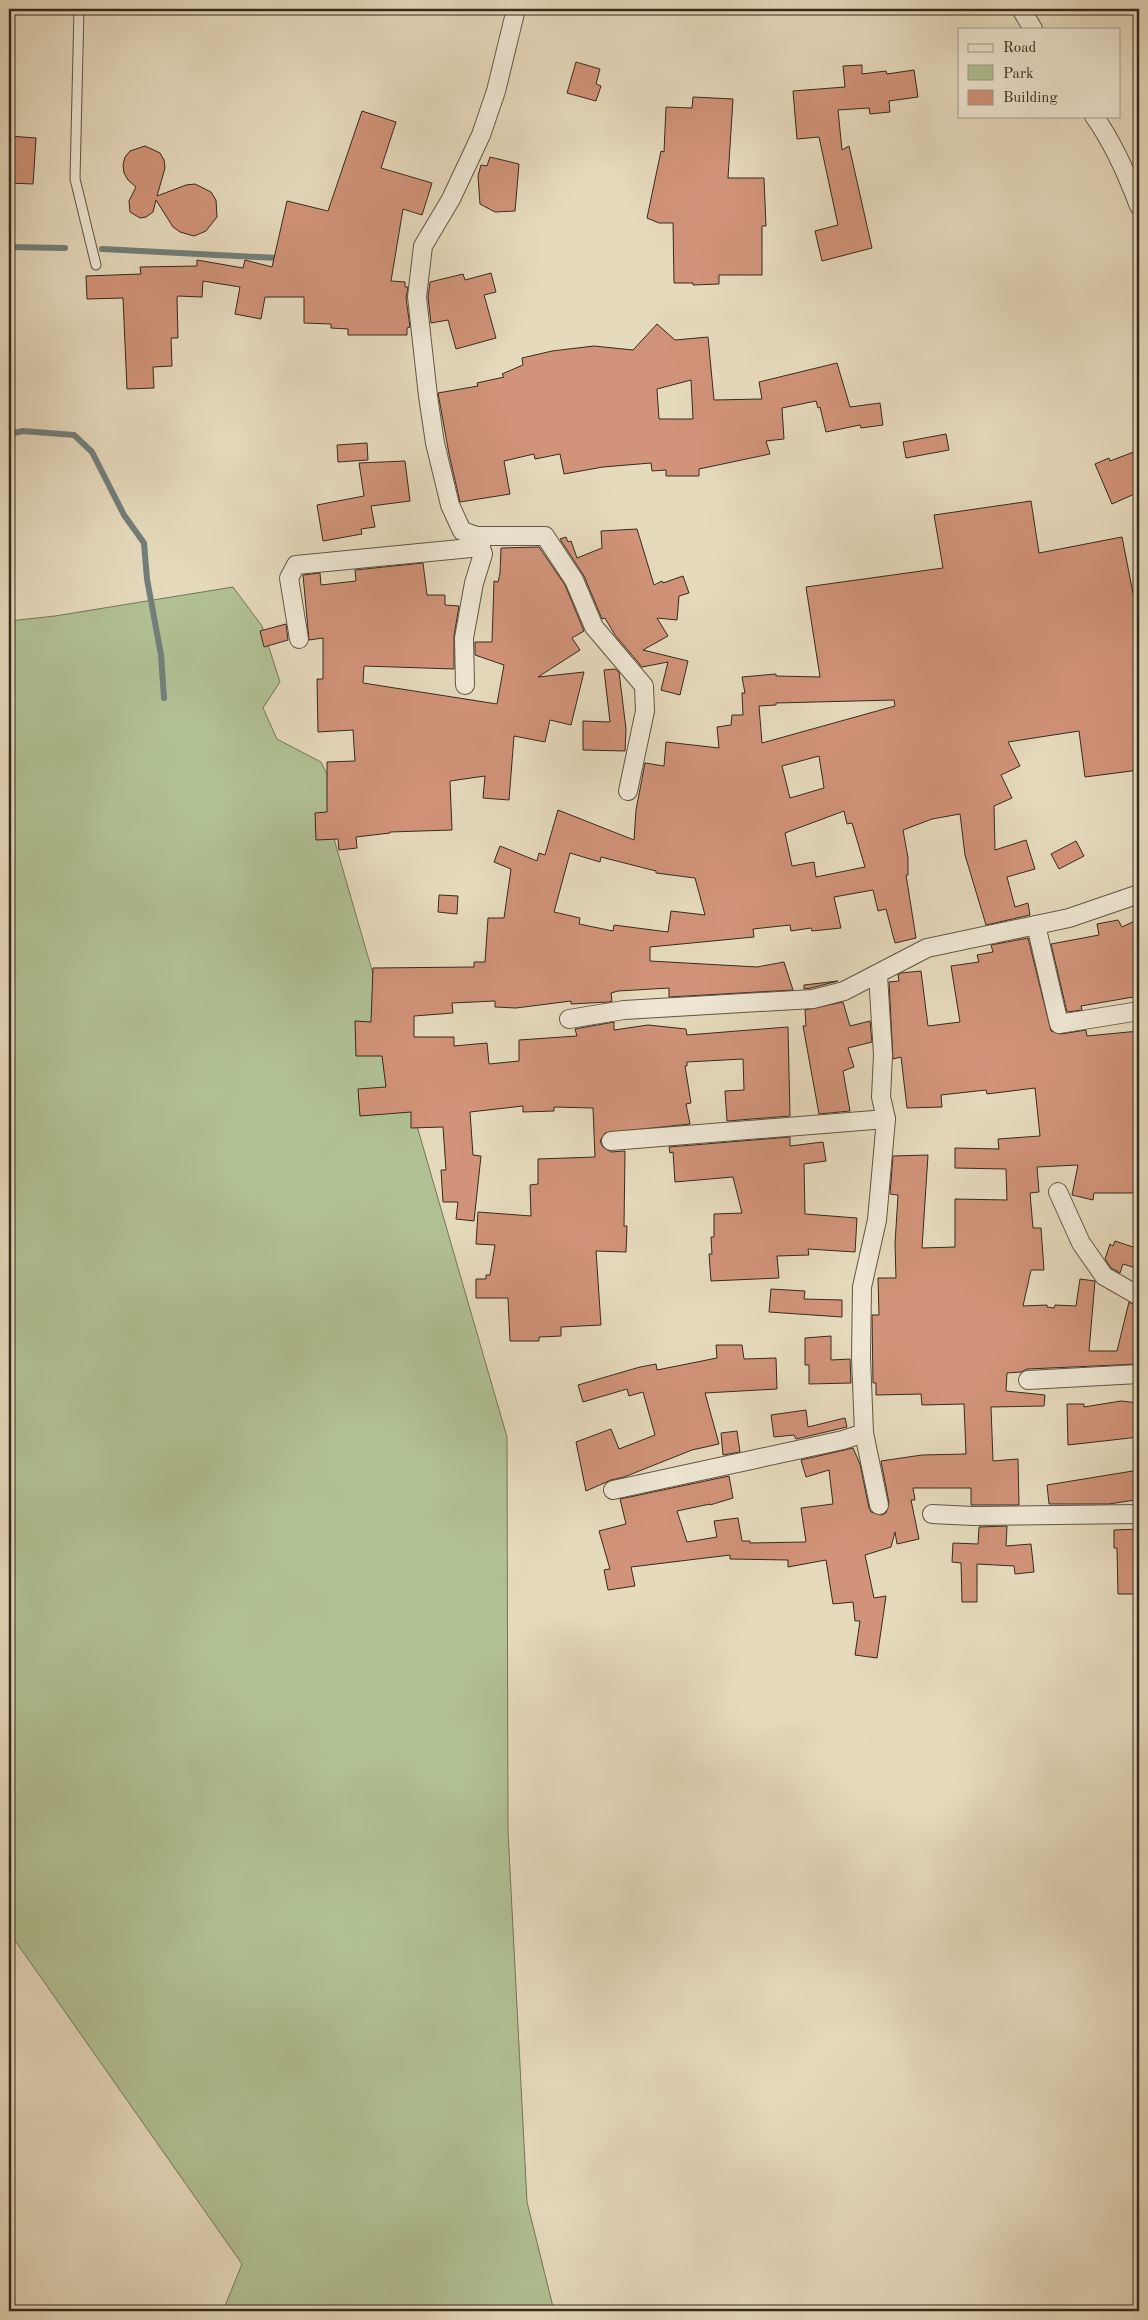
<svg xmlns="http://www.w3.org/2000/svg" width="1148" height="2320" font-family="'Old Standard TT',serif">
	<style>
		.green { fill: #b1c194; stroke: #747658 }
		.lines { fill: none; stroke-linecap: round; stroke-linejoin: round }
		.stream { stroke: #737f7c; stroke-width: 6 }
		.building { fill: #d19379; stroke: #362a1c; fill-rule: evenodd }
		.lane-casing { stroke: #625644; stroke-width: 11 }
		.street-casing { stroke: #625644; stroke-width: 20 }
		.lane { stroke: #efe7d4; stroke-width: 9 }
		.street { stroke: #efe7d4; stroke-width: 18 }
	</style>
	<rect width="100%" height="100%" fill="#e6dabd"/>
	<filter id="stains"><feTurbulence type="fractalNoise" baseFrequency=".004" numOctaves="4"/><feColorMatrix values="0 0 0 0 .2 0 0 0 0 .09 0 0 0 0 .02 0 0 0 .5 -.17"/></filter>
	<radialGradient id="worn" r=".72"><stop offset=".6" stop-color="#630" stop-opacity="0"/><stop offset="1" stop-color="#630" stop-opacity=".3"/></radialGradient>
	<!-- green -->
	<path class="green" d="M233,587L262,626L280,682L263,708L277,739L321,762L334,788V839L507,1437L508,1831L527,2202L554,2311H223L242,2264L9,1932V621L55,616Z"/>
	<g class="lines">
		<!-- stream -->
		<g class="stream">
			<path d="M9,247L65,248"/>
			<path d="M102,249L277,258"/>
			<path d="M9,434L23,431L74,435L92,452L124,515L144,543L147,579L161,655L164,698"/>
		</g>
	</g>
	<!-- building -->
	<g class="building">
		<path d="M576,62L600,69L596,84L601,86L596,101L567,93Z"/>
		<path d="M862,65V74L886,71L887,74L914,70L918,97L889,101L890,112L870,114L869,108L838,110L842,150L849,146L872,248L822,261L815,231L838,225L819,137L797,139L793,91L845,87L843,66Z"/>
		<path d="M693,97L733,99L728,178H764L766,226H762V275H719V284L693,285V283H674L673,223H659L647,218L661,151L664,152L666,107L692,108Z"/>
		<path d="M362,111L396,122L381,168L432,183L422,215L403,209L391,281L405,282V287H408L406,298L410,327L407,328V335H348V329L331,328V324L304,323V297H265L261,319L235,314L240,287L203,281L202,297L178,296L177,298L178,338H171L172,366L153,367L154,388L127,389L123,298L87,299L86,276L141,274L140,267L197,266V260L243,268L245,260L272,267L287,201L328,211Z"/>
		<path d="M9,136L36,138L33,184L9,183Z"/>
		<path d="M145,146L160,153L164,160L165,168L157,196L186,185L195,184L211,192L216,200L217,217L206,231L194,236L180,232L173,227L156,200L153,212L146,217L140,218L130,212L129,201L136,187L128,180L124,173L123,165L125,157L130,151Z"/>
		<path d="M490,157L519,164L515,211L495,212L480,204L478,176L481,165L487,166Z"/>
		<path d="M491,273L496,292L484,295L496,338L456,349L448,320L431,323L428,297L430,282L463,274L465,280Z"/>
		<path d="M657,324L675,340L708,337L714,400L762,399L759,382L837,363L850,407L880,403L883,425L861,428L860,425L826,432L820,407L818,408L816,401L782,408L784,439L766,441L770,454L699,469V476H666V470L652,471L651,463L603,467L564,474L560,454L535,459L534,454L504,461L510,494L460,502L449,454L438,393L478,386L477,383L504,377L502,374L523,365L522,358L552,351L594,346L633,350ZM691,380L693,419H659L657,389Z"/>
		<path d="M946,434L949,450L906,458L903,442Z"/>
		<path d="M367,443L368,460L338,462L337,445Z"/>
		<path d="M1139,450V492L1112,504L1095,464L1109,458L1110,461Z"/>
		<path d="M405,461L410,501L371,506L375,527L361,529L362,534L323,541L317,505L364,496L359,463Z"/>
		<path d="M1031,501L1039,553L1122,537L1139,624V770L1085,777L1079,731L1008,742L1020,766L1001,775L1012,798L994,806L995,850L1026,840L1035,869L1007,877L1015,907L1028,903L1030,915L986,925L965,855L960,814L932,819L903,830L908,858V875H906L916,938L895,943L886,909L878,911L873,890L834,897L841,928L812,931L811,928L791,931L790,925L753,929L754,937L650,947V961L757,967L784,962L793,990L669,997V988L618,991L611,993L612,1001L609,1002L571,1004V1001L516,1008L495,1007V1001L452,1003L453,1013L414,1016V1037H454V1046L487,1043L489,1064L519,1061V1040L577,1036L575,1029L614,1022V1030L648,1025L686,1029L687,1035L788,1027L790,1116L727,1121L725,1091L744,1090L743,1059L687,1062V1066H685L691,1103L686,1104L690,1124L605,1133L600,1141L603,1147L611,1152L625,1151L624,1226H627L626,1252L596,1251L601,1325L561,1327V1336L539,1337V1341H510L508,1298H476V1279H486V1275H490L495,1245L476,1244L478,1212L531,1216L530,1185L538,1184V1159L595,1157L593,1108L554,1107V1111L523,1112V1106L470,1112L473,1155L481,1156L474,1221L456,1219L458,1202H443L441,1170H446L443,1127L411,1128V1112L360,1116L358,1089L386,1087L382,1056H356L355,1021L371,1022L373,968L474,967V962H485L488,918H504L511,869L494,862L500,846L537,861L539,853L545,855L558,810L634,840L636,810L645,763L664,766L666,742L719,748L717,727L731,725L732,715H743L742,693H745L742,677L776,674V676L820,677L806,587L943,568L934,515ZM894,700L895,706L762,743L759,706L776,705V703ZM819,756L824,788L790,798L782,766ZM844,811L847,824L852,823L865,867L816,877L814,862L792,866L785,833ZM570,853L600,862L601,857L656,871V873L695,878L705,915L671,911L668,932L614,925L613,931L579,924L580,918L554,912Z"/>
		<path d="M637,529L654,585L662,581L663,583L683,576L689,593L679,596L677,620L657,618L668,636L643,650L688,661L680,695L661,690L668,662L642,667L615,635L605,618L602,619L584,576L560,539L566,537L568,542L571,541L577,558L602,548L601,531Z"/>
		<path d="M539,547L565,585L584,631L572,638L580,650L538,677L584,672L571,725L550,720L545,742L514,736L509,800L483,798L485,776L450,781L452,830L390,832V833L356,837L357,848L339,850L338,839L316,840L315,813L327,812V762L355,761L353,730L318,732L317,679H323V638L309,640L303,575L320,573L321,585L356,581L355,570L423,563L427,595H445V605L459,606L454,636V669L364,666L363,683L497,704L504,665L475,655V642H492L494,581L498,582L500,573L501,548Z"/>
		<path d="M286,624L288,640L264,647L260,631Z"/>
		<path d="M615,669L619,672L626,729L625,751L583,750V721L610,722L604,670Z"/>
		<path d="M1076,841L1084,856L1059,869L1051,854Z"/>
		<path d="M439,895L458,896L457,914L438,912Z"/>
		<path d="M1139,919V996L1081,1006L1082,1010L1067,1012L1051,944L1099,935L1097,924L1118,920L1122,927Z"/>
		<path d="M1028,938L1051,1031L1061,1034L1086,1030L1087,1036L1139,1031V1193H1094L1093,1200L1072,1195L1078,1165L1037,1167L1039,1192L1030,1193L1033,1228H1041L1044,1270H1031L1023,1306L1047,1305V1307L1054,1308L1055,1305L1076,1306L1080,1279L1095,1281L1089,1351H1117L1129,1302L1139,1307V1364L1027,1369L1021,1372L1007,1373L1006,1391L1045,1395L1044,1406L991,1407L993,1461L1018,1459L1019,1505H971V1488H913L915,1500H911L919,1539L897,1544L895,1532L891,1547L865,1555L874,1598L886,1596L877,1658L855,1655L860,1621H855L853,1602L833,1604L826,1560L788,1567V1560L730,1559V1555L631,1567L635,1586L608,1590L604,1570L610,1569L599,1531L626,1524L620,1499L729,1476L733,1498L710,1505V1504L677,1511L687,1542L717,1537L714,1521L738,1518L742,1541H750V1543L806,1542L801,1508L833,1504L829,1470L806,1477L801,1460L853,1448L860,1464L869,1508L871,1512L881,1515L886,1513L889,1503L881,1461L922,1455L966,1454L964,1404L922,1405L921,1394L876,1395V1383H873L872,1315H879L878,1278H896L895,1244L898,1195L890,1194L893,1156L928,1155L922,1248L955,1247V1199L1007,1200L1006,1169L955,1168V1148L999,1149L998,1139L1040,1136L1035,1088L987,1094L986,1090L941,1095L942,1107L907,1108L901,1057L893,1059L889,982L899,981L898,975L901,973L921,971L928,1026L960,1022L951,966L979,962L977,955L993,952L991,945Z"/>
		<path d="M838,981L811,988L804,989V985Z"/>
		<path d="M843,1002L850,1026L870,1021L872,1042L848,1048L854,1067L843,1071L850,1111L819,1114L803,1026H806L805,1010Z"/>
		<path d="M790,1137V1146L823,1142L826,1161L804,1164L805,1214L857,1218L855,1252L808,1249L809,1255L777,1256L779,1278L711,1281L709,1254H712L711,1237H714V1214L742,1213L733,1177L675,1182L673,1152L670,1153L669,1147Z"/>
		<path d="M1115,1241L1139,1249V1269L1123,1264L1120,1273L1111,1268L1105,1259L1110,1244L1113,1246Z"/>
		<path d="M771,1289L805,1291L804,1299L842,1300V1317L769,1312Z"/>
		<path d="M831,1336V1360L850,1359L851,1383L809,1384V1365H805V1338Z"/>
		<path d="M716,1345H742L744,1359L776,1358L777,1389L705,1393L719,1444L692,1450L624,1477L611,1480L586,1491L576,1442L611,1429L619,1449L655,1435L643,1392L629,1396L627,1389L583,1402L578,1385L640,1367L656,1364L657,1370L717,1358Z"/>
		<path d="M1121,1401L1139,1403V1437L1068,1445L1067,1404H1084V1407Z"/>
		<path d="M806,1410L808,1427L845,1418L847,1427L796,1439L794,1435L774,1437L771,1415Z"/>
		<path d="M737,1431L740,1452L723,1455L721,1433Z"/>
		<path d="M1139,1470V1490H1134L1135,1500L1109,1504H1049L1047,1485Z"/>
		<path d="M1007,1526L1006,1546L1031,1544L1034,1572L1015,1574L1014,1566L977,1564V1602H962L961,1563L952,1562L953,1543L978,1544L979,1527Z"/>
		<path d="M1139,1529V1566L1134,1567V1594H1118L1117,1548H1114V1530Z"/>
	</g>
	<g class="lines">
		<!-- lane casing -->
		<g class="lane-casing">
			<path id="lane" d="M79,9L75,179L96,265"/>
		</g>
		<!-- street casing -->
		<g class="street-casing">
			<g id="street">
				<path d="M1021,9L1033,29"/>
				<path d="M1094,116C1114,144 1127,174 1139,206"/>
				<path d="M477,536H545L574,580L594,627L644,686L645,711L628,791"/>
				<path d="M299,639L289,578L296,565L481,547"/>
				<path d="M465,685L464,638L474,583L483,554L477,536L462,531L450,505L435,443L428,396L417,297L423,246L451,199L481,135L496,91L516,9"/>
				<path d="M1036,925L1059,1024L1139,1011"/>
				<path d="M569,1019L624,1010L813,999L844,991L927,948L1069,918L1139,894"/>
				<path d="M611,1141L886,1119"/>
				<path d="M1058,1192L1081,1243L1104,1276L1139,1296"/>
				<path d="M1028,1380L1139,1374"/>
				<path d="M864,1433L879,1505"/>
				<path d="M613,1490L843,1440L864,1433L861,1357L862,1287L877,1220L886,1119L881,1097L883,1055L878,975"/>
				<path d="M932,1514L973,1516L1139,1514"/>
			</g>
		</g>
		<!-- lane -->
		<use href="#lane" class="lane"/>
		<!-- street -->
		<use href="#street" class="street"/>
	</g>
	<!-- margin -->
	<rect width="1148" height="2320" fill="none" stroke="#e6dabd" stroke-width="30"/>
	<rect x="10" y="10" width="1128" height="2300" fill="none" stroke="#362a1c" stroke-width="2.5"/>
	<rect x="15" y="15" width="1118" height="2290" fill="none" stroke="#362a1c"/>
	<!-- legend -->
	<rect x="958" y="28" width="162" height="90" fill="#efe7d4" stroke="#a59b8a"/>
	<rect x="968" y="44" width="25" height="8" fill="#efe7d4" stroke="#a59b8a"/>
	<text x="1003" y="52" font-size="15" fill="#362a1c">Road</text>
	<rect x="968" y="65" width="25" height="15" fill="#b1c194" stroke="#a59b8a"/>
	<text x="1003" y="78" font-size="15" fill="#362a1c">Park</text>
	<rect x="968" y="90" width="25" height="15" fill="#d19379" stroke="#a59b8a"/>
	<text x="1003" y="102" font-size="15" fill="#362a1c">Building</text>
	<rect width="100%" height="100%" filter="url(#stains)"/>
	<rect width="100%" height="100%" fill="url(#worn)"/>
</svg>
